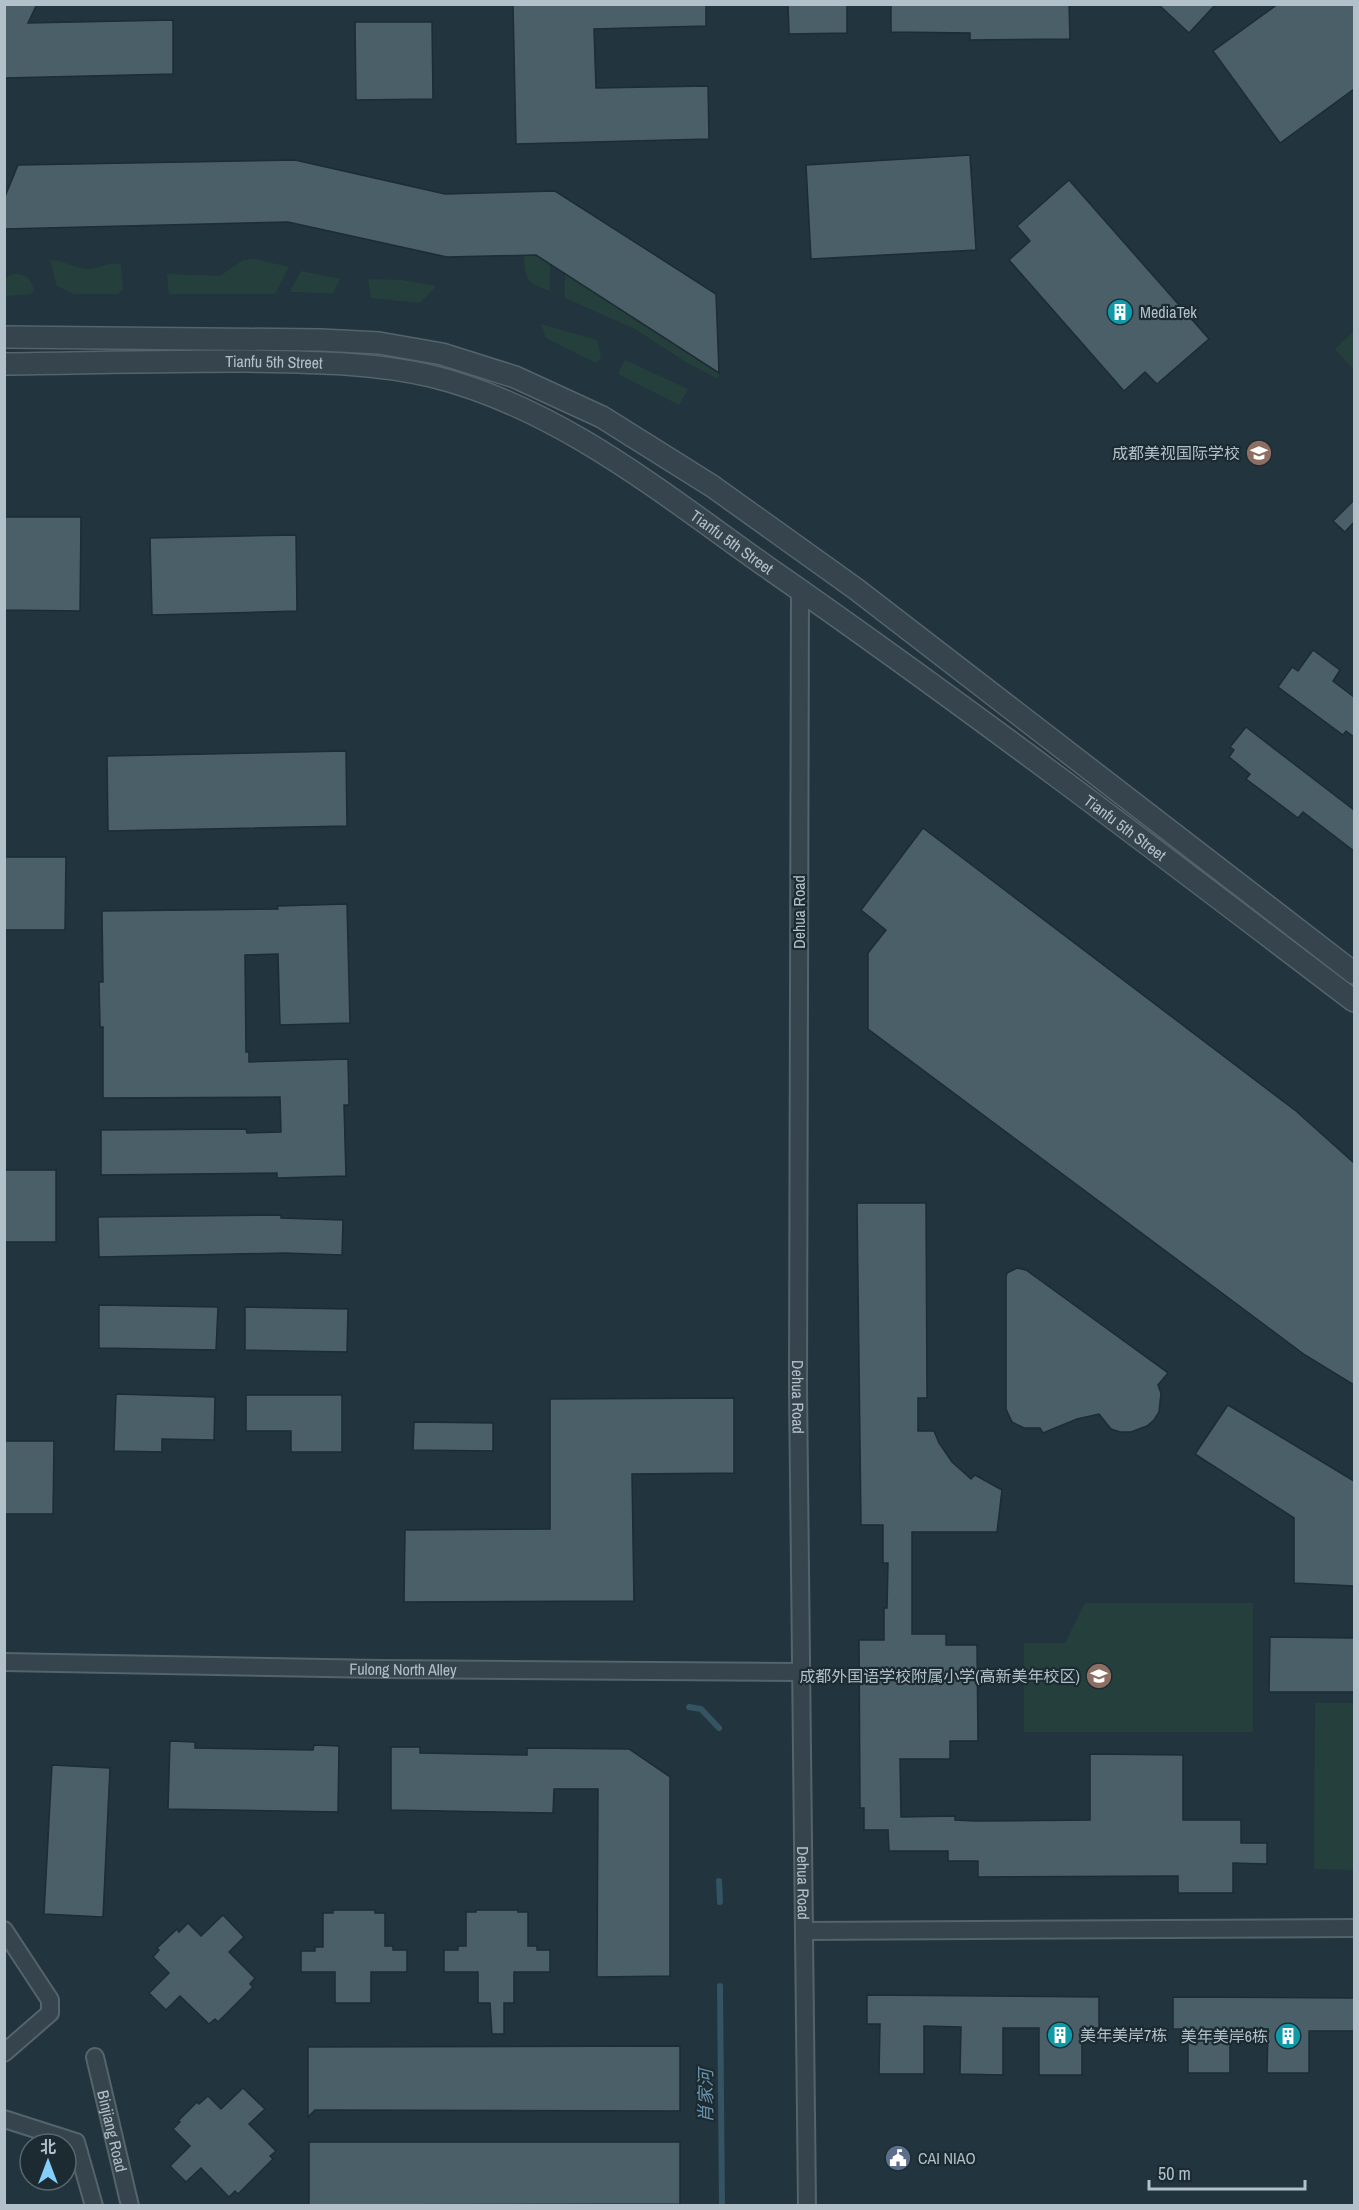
<svg xmlns="http://www.w3.org/2000/svg" width="1359" height="2210" font-family="'Archivo Narrow','Noto Sans SC',sans-serif">
	<style>
		.green { fill: #25403c }
		.lines { fill: none; stroke-linecap: round; stroke-linejoin: round }
		.stream { stroke: #345363; stroke-width: 6 }
		.building { fill: #4b5f69; stroke: #1e2c34; stroke-width: 1.5 }
		.minor-casing { stroke: #55636b; stroke-width: 20 }
		.tertiary-casing { stroke: #55636b; stroke-width: 24 }
		.minor { stroke: #36454d; stroke-width: 16 }
		.tertiary { stroke: #36454d; stroke-width: 21 }
		.labels { text-anchor: middle; stroke-width: 4.5; stroke-linejoin: round; paint-order: stroke }
		.poi-label { font-size: 16px; fill: #b2c0c9; stroke: #1c2a32; text-anchor: start }
		.street-label { font-size: 16px; fill: #b2c0c9; stroke: #1c2a32 }
		.water-label { font-size: 18px; font-style: italic; fill: #6a94a9; stroke: #1c2a32 }
	</style>
	<rect width="100%" height="100%" fill="#22343d"/>
	<!-- green -->
	<g class="green">
		<path d="M524,255H536L550,264V291C527,283 525,280 524,255Z"/>
		<path d="M255,259L289,267L275,294H169L167,274L220,276L243,260Z"/>
		<path d="M50,260C63,260 74,268 88,269C101,269 109,260 121,265L123,289L118,294H74L57,286Z"/>
		<path d="M301,271L340,279L333,293L290,292Z"/>
		<path d="M565,273L719,373L718,379L686,362L635,329L565,298Z"/>
		<path d="M13,274C25,273 31,278 34,290L31,294L5,296V278Z"/>
		<path d="M368,279L402,280L436,286L420,303L371,298Z"/>
		<path d="M541,324L597,340L601,358L596,363L546,338Z"/>
		<path d="M1354,331V370L1335,349Z"/>
		<path d="M625,360L688,389L679,405L618,374Z"/>
		<path d="M1085,1603H1253V1732H1024V1643H1065Z"/>
		<path d="M1315,1703H1354V1870L1314,1869Z"/>
	</g>
	<g class="lines">
		<!-- stream -->
		<g class="stream">
			<path d="M689,1707L701,1709L719,1728"/>
			<path d="M719,1881L720,1902"/>
			<path d="M720,1986L722,2206"/>
		</g>
	</g>
	<!-- building -->
	<g class="building">
		<path d="M4,4H37L28,23L173,20V74L4,78Z"/>
		<path d="M513,4H706V26L594,29L596,88L708,86L709,139L516,144Z"/>
		<path d="M788,4H847V33L789,34Z"/>
		<path d="M891,4H1069L1070,39L970,40V33L891,32Z"/>
		<path d="M1158,4H1216L1189,33Z"/>
		<path d="M1278,4H1354V89L1280,143L1213,51Z"/>
		<path d="M355,22H432L433,99L356,100Z"/>
		<path d="M970,155L976,250L811,259L806,165Z"/>
		<path d="M295,160L445,194L555,191L716,294L719,373L536,255L447,257L288,222L4,229V199L18,165Z"/>
		<path d="M1069,180L1209,339L1157,384L1145,372L1124,391L1009,260L1030,241L1017,226Z"/>
		<path d="M1354,500V522L1345,532L1333,521Z"/>
		<path d="M4,517H81L80,611L4,610Z"/>
		<path d="M296,535L297,611L152,615L150,538Z"/>
		<path d="M1313,650L1340,670L1333,681L1354,697V737L1346,731L1343,735L1278,687L1292,667L1298,671Z"/>
		<path d="M1246,727L1354,810V851L1303,812L1298,818L1246,779L1250,774L1229,757L1234,750L1230,747Z"/>
		<path d="M346,751L347,826L108,831L107,756Z"/>
		<path d="M923,828L1296,1111L1354,1163V1385L1305,1355L868,1029V953L886,930L861,910Z"/>
		<path d="M4,857H66L65,930H4Z"/>
		<path d="M347,904L350,1023L280,1025L278,954L245,955L246,1052H249V1062L348,1059L349,1105H344L346,1176L277,1178V1173L101,1175V1130L246,1129L247,1133L281,1132L280,1097L103,1098V1027H100L99,982H103L102,911L278,909L277,906Z"/>
		<rect x="4" y="1170" width="52" height="72"/>
		<path d="M857,1203H926L927,1398H918V1431H934L939,1443L952,1462L971,1479L975,1475L1002,1490L997,1532H912V1634H946V1645H977L978,1741H950V1759H900L901,1817L955,1816V1820L975,1821L1090,1820V1754L1183,1755V1820H1241V1843H1267V1864L1233,1863V1893H1178V1876L978,1877V1861H948V1851H889L888,1830H864V1808H860L859,1640H884V1608H887L888,1563H883V1525H861Z"/>
		<path d="M281,1215V1218L343,1220L342,1255L285,1253L99,1257L98,1217Z"/>
		<path d="M1017,1268L1026,1270L1168,1373L1158,1385L1161,1393L1159,1412L1154,1420L1147,1426L1131,1432H1120L1111,1429L1099,1414L1077,1419L1043,1433L1040,1428H1024L1012,1422L1006,1409V1277L1007,1273Z"/>
		<path d="M99,1305L218,1307L216,1350L99,1348Z"/>
		<path d="M245,1307L348,1309L347,1352L245,1350Z"/>
		<path d="M116,1394L215,1397L214,1440L162,1439V1452L114,1451Z"/>
		<path d="M246,1395H342V1452H291V1431H246Z"/>
		<path d="M734,1398V1473L632,1474L634,1601L404,1602L405,1530L550,1529V1399Z"/>
		<path d="M1228,1405L1354,1481V1586L1294,1583V1518L1195,1454Z"/>
		<path d="M414,1422L493,1423V1451L413,1450Z"/>
		<path d="M4,1441H54L53,1514H4Z"/>
		<path d="M1270,1637L1354,1638V1692H1269Z"/>
		<path d="M170,1741L195,1742V1748L313,1750L314,1745L339,1746L338,1812L168,1809Z"/>
		<path d="M391,1747H420V1753L527,1755V1748L629,1749L670,1777V1976L597,1977L598,1789H554L553,1813L391,1810Z"/>
		<path d="M52,1765L110,1768L103,1917L44,1914Z"/>
		<path d="M333,1910H375V1913H385V1946H393V1950H407V1972H371V2003H335V1972H301V1951H315V1947H323V1913H333Z"/>
		<path d="M476,1910H518V1912H528V1946H537V1950H550V1972H514V2003H504V2034H492L490,2003H478V1972H444V1950H458V1946H466V1912H476Z"/>
		<path d="M223,1915L244,1937L229,1952L255,1978L250,1984L253,1987L218,2022L215,2019L209,2024L180,1996L166,2010L149,1993L169,1973L153,1957L159,1950L157,1948L177,1929L179,1932L188,1923L201,1936Z"/>
		<path d="M867,1995L1099,1997V2028H1082V2075H1039V2028H1003V2075L960,2074L961,2027L924,2026V2074H879L880,2024H867Z"/>
		<path d="M1173,1997L1354,1998V2031H1309V2073H1267L1268,2029H1230V2073H1188V2029H1173Z"/>
		<path d="M680,2046V2111L315,2110L308,2117V2047Z"/>
		<path d="M243,2088L265,2109L249,2124L276,2151L270,2156L273,2159L238,2194L235,2191L229,2197L201,2168L186,2182L170,2166L190,2146L173,2129L180,2122L178,2121L197,2102L199,2104L208,2096L221,2109Z"/>
		<path d="M309,2142H680V2204L309,2205Z"/>
	</g>
	<g class="lines">
		<!-- minor casing -->
		<g class="minor-casing">
			<g id="minor">
				<path id="s1" d="M800,589L798,1388L807,2206"/>
				<path id="s2" d="M4,1662L382,1669L800,1672"/>
				<path d="M4,1930L50,2000V2013L4,2053"/>
				<path d="M804,1931L1354,1928"/>
				<path id="s3" d="M95,2057L130,2206"/>
				<path d="M4,2119L76,2142L94,2206"/>
			</g>
		</g>
		<!-- tertiary casing -->
		<g class="tertiary-casing">
			<g id="tertiary">
				<path d="M4,337L321,340L379,343L442,354L515,377L602,417L712,486L856,589L1354,973"/>
				<path id="s4" d="M4,364C85,363 165,361 246,361C308,362 370,362 431,376C558,407 662,493 767,567C967,706 1161,854 1354,1001"/>
			</g>
		</g>
		<!-- minor -->
		<use href="#minor" class="minor"/>
		<!-- tertiary -->
		<use href="#tertiary" class="tertiary"/>
	</g>
	<!-- icons -->
	<defs>
		<g id="building-disc" transform="scale(1.35)"><circle r="9.5" fill="#0f9aa8" stroke="#1c2a32"/><path d="M-4-6H4V6H1V3H-1V6H-4ZM-2.5-4.3h1.7v1.8h-1.7ZM.8-4.3h1.7v1.8H.8ZM-2.5-1h1.7V.8h-1.7ZM.8-1h1.7V.8H.8Z" fill="#fff"/></g>
		<g id="school-disc" transform="scale(1.35)"><circle r="9.5" fill="#8d6e63" stroke="#1c2a32"/><path d="M0-5L7-2L0 1L-7-2ZM-4 1L0 2.5L4 1V4Q0 6-4 4Z" fill="#fff"/></g>
		<g id="civic-disc" transform="scale(1.35)"><circle r="9.5" fill="#5c6f8a" stroke="#1c2a32"/><path d="M-.6-6.5H3V-4.5H.6V-3L4-1V1h2V6H-6V1h2V-1L-.6-3ZM-1.2 2.5V6h2.4V2.5Z" fill="#fff"/></g>
	</defs>
	<g fill-rule="evenodd">
		<use href="#building-disc" x="1120" y="312"/>
		<use href="#school-disc" x="1259" y="453"/>
		<use href="#school-disc" x="1099" y="1676"/>
		<use href="#building-disc" x="1060" y="2035"/>
		<use href="#building-disc" x="1288" y="2036"/>
		<use href="#civic-disc" x="898" y="2158"/>
	</g>
	<g class="labels">
		<!-- poi labels -->
		<g class="poi-label">
			<text x="1140" y="318">MediaTek</text>
			<text x="1240" y="459" text-anchor="end">成都美视国际学校</text>
			<text x="1080" y="1682" text-anchor="end">成都外国语学校附属小学(高新美年校区)</text>
			<text x="1080" y="2041">美年美岸7栋</text>
			<text x="1268" y="2042" text-anchor="end">美年美岸6栋</text>
			<text x="918" y="2164">CAI NIAO</text>
		</g>
		<!-- street labels -->
		<g class="street-label">
			<text dy="6" stroke="none"><textPath href="#s4" startOffset="270">Tianfu 5th Street</textPath></text>
			<text dy="6" stroke="none"><textPath href="#s4" startOffset="774">Tianfu 5th Street</textPath></text>
			<text dy="6" stroke="none"><textPath href="#s4" startOffset="1260">Tianfu 5th Street</textPath></text>
			<text transform="translate(799 912) rotate(-90)" y="6">Dehua Road</text>
			<text dy="6" stroke="none"><textPath href="#s1" startOffset="808">Dehua Road</textPath></text>
			<text dy="6" stroke="none"><textPath href="#s2" startOffset="399">Fulong North Alley</textPath></text>
			<text dy="6" stroke="none"><textPath href="#s1" startOffset="1294">Dehua Road</textPath></text>
			<text dy="6" stroke="none"><textPath href="#s3" startOffset="76">Binjiang Road</textPath></text>
		</g>
		<!-- water labels -->
		<g class="water-label">
			<text transform="translate(706 2096) rotate(-90)" y="6">肖家河</text>
		</g>
	</g>
	<!-- border -->
	<rect width="1359" height="2210" fill="none" stroke="#b2c0c9" stroke-width="12"/>
	<!-- north arrow -->
	<g transform="translate(48 2162)"><circle r="28" fill="#1c2a32" stroke="#58666e" stroke-width="1.5"/>
	<path d="M0-4.5L10 22L0 15L-10 22Z" fill="#85cefb"/>
	<text y="-9" font-size="16" font-weight="bold" text-anchor="middle" fill="#b2c0c9">北</text>
	</g>
	<!-- scale -->
	<path d="M1149 2180v9h156v-9" fill="none" stroke="#b2c0c9" stroke-width="3"/>
	<text x="1158" y="2180" font-size="18" fill="#b2c0c9" stroke="#1c2a32" stroke-width="4.5" paint-order="stroke">50 m</text>
</svg>
